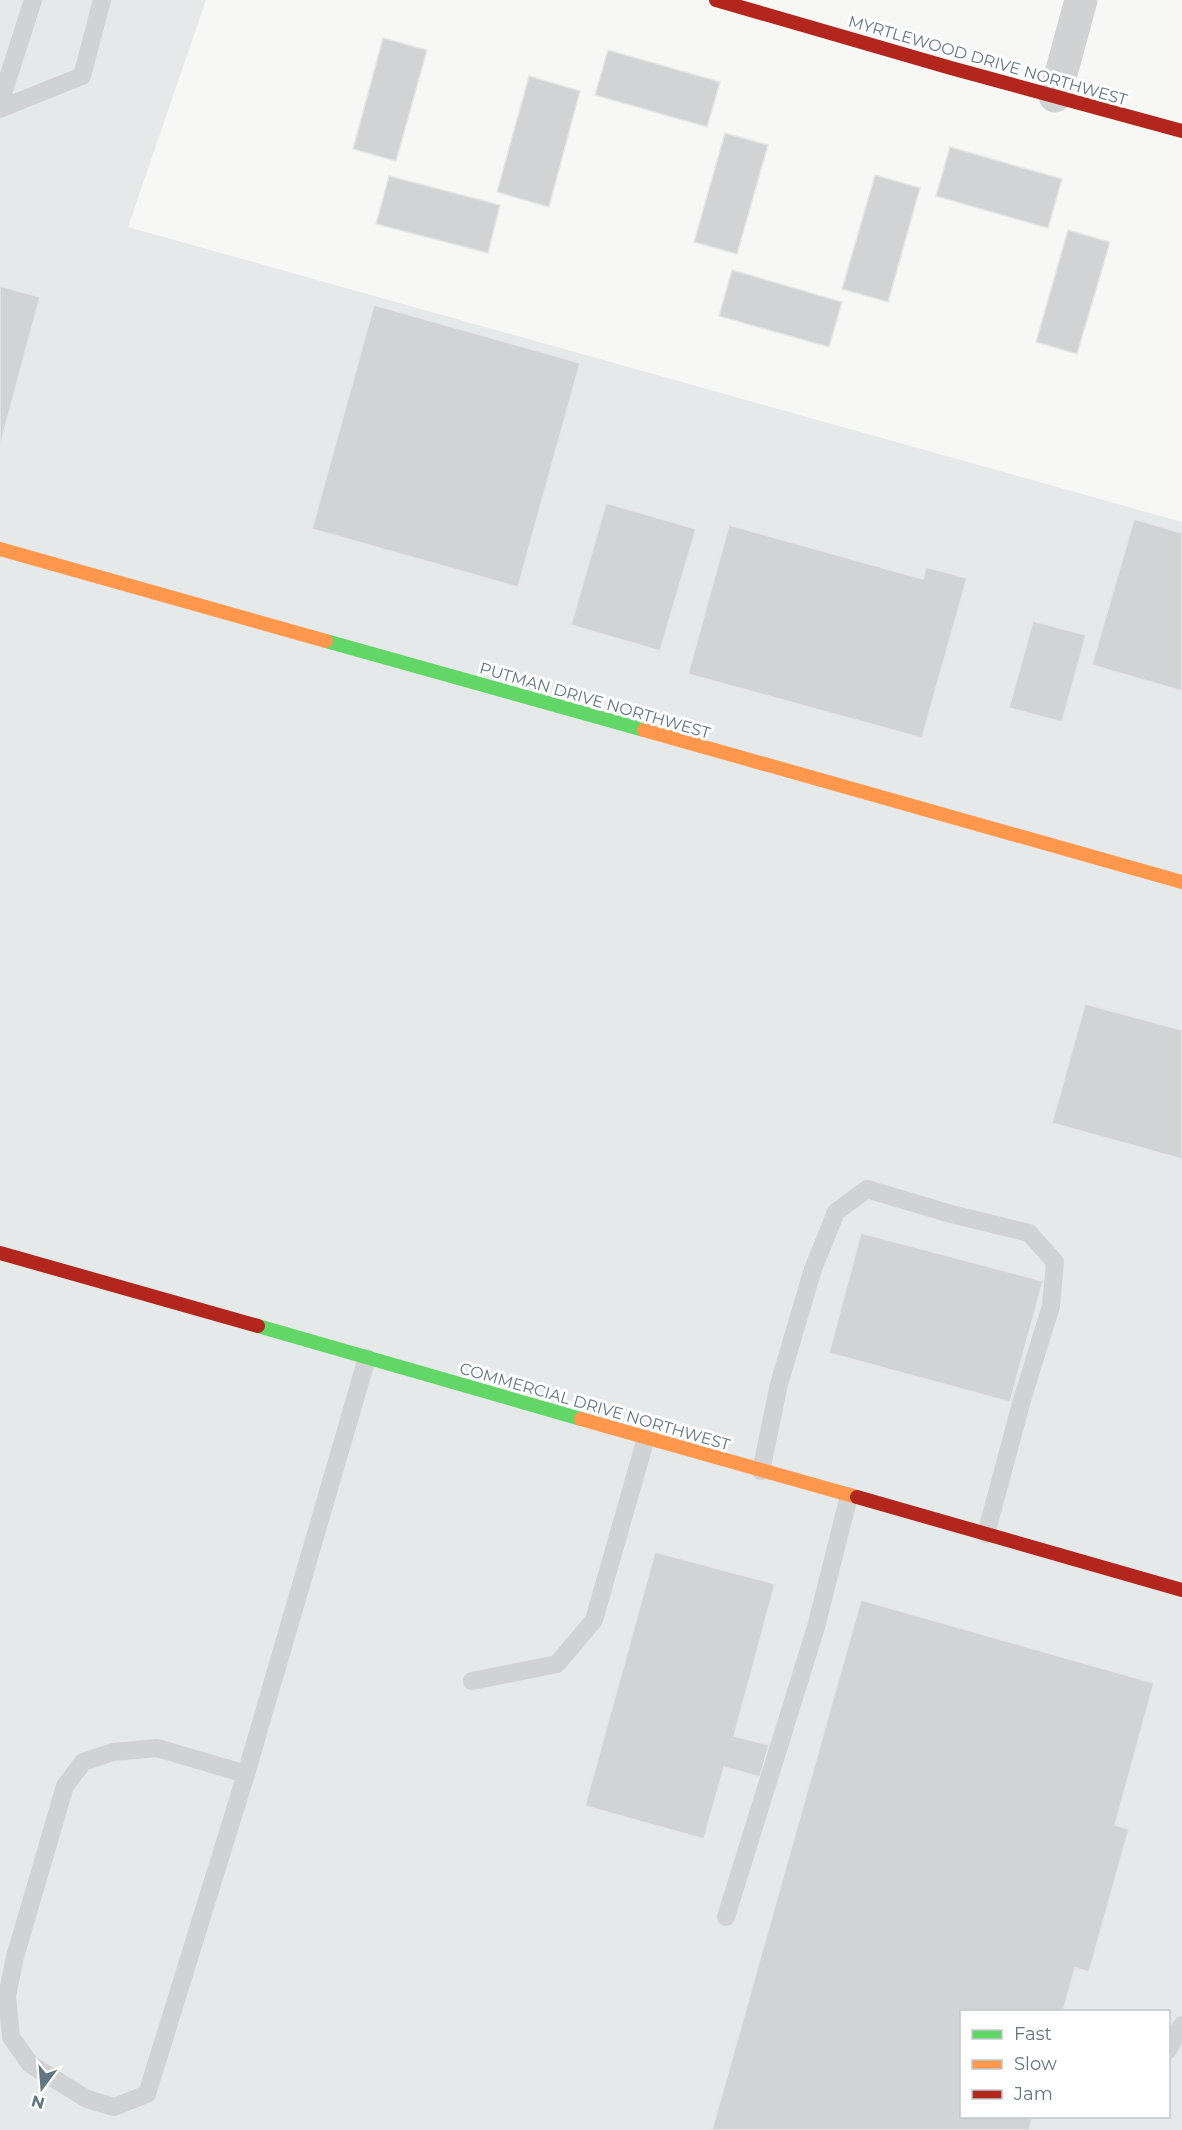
<svg xmlns="http://www.w3.org/2000/svg" width="1182" height="2130" font-family="Montserrat,sans-serif">
	<style>
		.built { fill: #e6e9e9; fill-rule: evenodd }
		.building { fill: #d2d3d4; stroke: #e6e6e6; stroke-width: 1.5 }
		.lines { fill: none; stroke-linecap: round; stroke-linejoin: round }
		.lane { stroke: #d1d2d3; stroke-width: 18 }
		.street { stroke: #d1d2d3; stroke-width: 33 }
		.fast { stroke: #63d668; stroke-width: 14 }
		.slow { stroke: #ff974d; stroke-width: 14 }
		.jam { stroke: #b3261e; stroke-width: 14 }
		.labels { text-anchor: middle; stroke-width: 6; stroke-linejoin: round; paint-order: stroke }
		.street-label { font-size: 16px; fill: #617583; stroke: #fff }
	</style>
	<rect width="100%" height="100%" fill="#f7f7f6"/>
	<!-- built -->
	<path class="built" d="M0,0H206L128,227L1182,522V2130H0ZM962,2012H1168V2116H962Z"/>
	<!-- building -->
	<g class="building">
		<path d="M383,38L427,50L396,161L353,149Z"/>
		<path d="M608,50L720,82L707,127L595,95Z"/>
		<path d="M529,76L580,91L549,207L497,192Z"/>
		<path d="M725,133L768,145L737,254L694,242Z"/>
		<path d="M950,147L1062,179L1048,228L936,196Z"/>
		<path d="M875,175L920,188L888,302L842,289Z"/>
		<path d="M389,176L500,205L488,253L376,224Z"/>
		<path d="M1068,230L1110,242L1077,354L1036,342Z"/>
		<path d="M732,270L842,302L829,347L719,316Z"/>
		<path d="M0,286L40,297L0,446Z"/>
		<path d="M374,305L580,363L518,587L312,529Z"/>
		<path d="M606,503L696,529L660,651L571,625Z"/>
		<path d="M1134,519L1182,533V691L1092,665Z"/>
		<path d="M729,525L923,579L926,567L967,578L922,738L688,674Z"/>
		<path d="M1033,621L1086,635L1062,722L1009,708Z"/>
		<path d="M1085,1004L1182,1030V1159L1052,1123Z"/>
		<path d="M861,1233L1043,1281L1010,1402L829,1353Z"/>
		<path d="M655,1552L775,1584L734,1736L769,1745L760,1777L724,1767L704,1839L585,1806Z"/>
		<path d="M861,1600L1154,1683L1115,1825L1129,1829L1089,1972L1075,1968L1063,2012H962V2116H1033L1029,2130H712Z"/>
	</g>
	<g class="lines">
		<!-- lane -->
		<g class="lane">
			<path d="M0,103L33,0"/>
			<path d="M0,109L82,76L102,0"/>
			<path d="M761,1471L779,1384L813,1269L836,1212L867,1189L951,1214L1029,1233L1055,1262L1051,1306L1022,1400L986,1534"/>
			<path d="M472,1681L557,1664L594,1620L646,1438"/>
			<path d="M157,1748L246,1774L147,2094L114,2107L87,2099L30,2064L11,2037L7,1996L15,1957L65,1786L83,1762L113,1752Z"/>
			<path d="M246,1774L367,1358"/>
			<path d="M726,1917L816,1627L849,1496"/>
			<path d="M1168,2050L1182,2025"/>
		</g>
		<!-- street -->
		<path class="street" d="M1055,96L1081,0"/>
		<!-- fast -->
		<g class="fast">
			<path d="M326,641L644,730"/>
			<path d="M258,1326L581,1419"/>
		</g>
		<!-- slow -->
		<g class="slow">
			<path d="M0,549L326,641"/>
			<path d="M644,730L1182,882"/>
			<path d="M581,1419L857,1497"/>
		</g>
		<!-- jam -->
		<g class="jam">
			<path d="M716,0L951,68L1182,131"/>
			<path d="M0,1253L258,1326"/>
			<path d="M857,1497L1182,1590"/>
		</g>
	</g>
	<g class="labels">
		<!-- street labels -->
		<g class="street-label">
			<text transform="translate(988 60) rotate(16)" y="6">MYRTLEWOOD DRIVE NORTHWEST</text>
			<text transform="translate(595 700) rotate(16)" y="6">PUTMAN DRIVE NORTHWEST</text>
			<text transform="translate(595 1406) rotate(16)" y="6">COMMERCIAL DRIVE NORTHWEST</text>
		</g>
	</g>
	<!-- legend -->
	<rect x="960" y="2010" width="210" height="108" fill="#ffffff" stroke="#c0c8cd" stroke-width="1.5"/>
	<rect x="972" y="2030" width="30" height="9" fill="#63d668" stroke="#c0c8cd" stroke-width="1.5"/>
	<text x="1014" y="2040" font-size="18" fill="#617583">Fast</text>
	<rect x="972" y="2060" width="30" height="9" fill="#ff974d" stroke="#c0c8cd" stroke-width="1.5"/>
	<text x="1014" y="2070" font-size="18" fill="#617583">Slow</text>
	<rect x="972" y="2090" width="30" height="9" fill="#b3261e" stroke="#c0c8cd" stroke-width="1.5"/>
	<text x="1014" y="2100" font-size="18" fill="#617583">Jam</text>
	<!-- north arrow -->
	<g transform="translate(42 2088) rotate(196)" stroke="#ffffff" stroke-width="4.5" paint-order="stroke">
	<path d="M0-4.5L10 22L0 15L-10 22Z" fill="#617583"/>
	<text y="-9" font-size="16" font-weight="bold" text-anchor="middle" fill="#617583">N</text>
	</g>
</svg>
